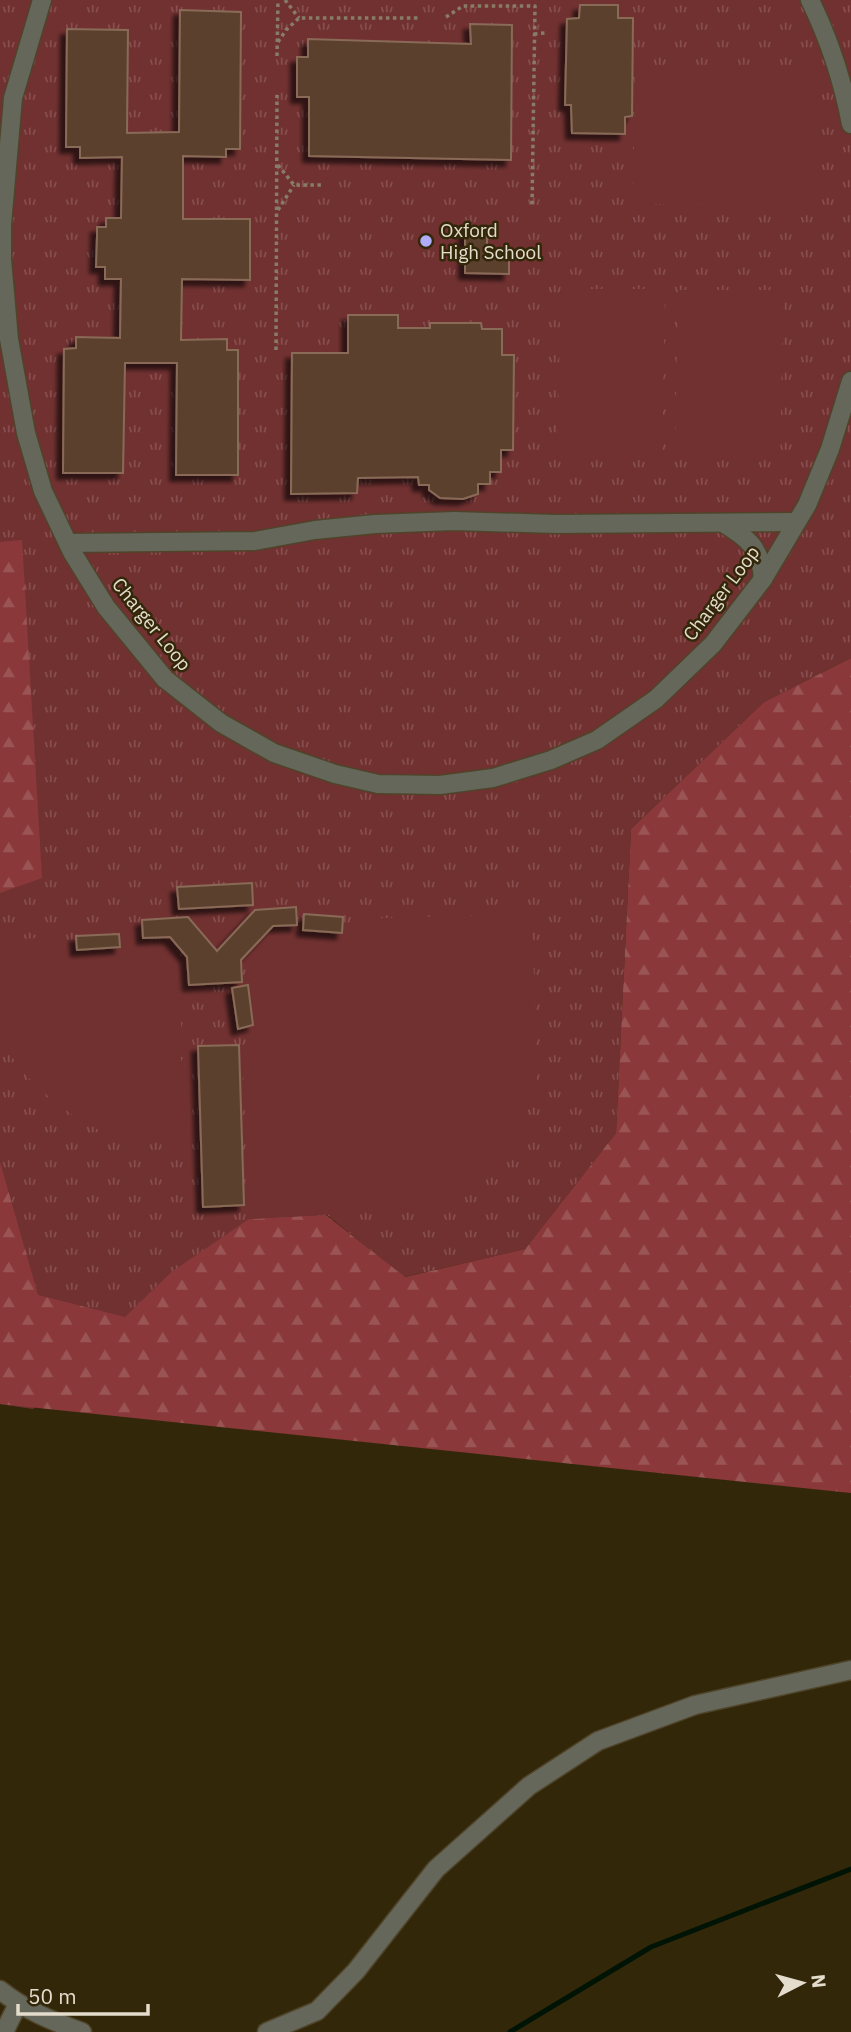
<svg xmlns="http://www.w3.org/2000/svg" width="851" height="2032" font-family="'IBM Plex Sans',sans-serif">
	<style>
		.grass { fill: url(#grass-tufts) }
		.forest { fill: url(#forest-firs) }
		.pitch { fill: #723131 }
		.lines { fill: none; stroke-linecap: round; stroke-linejoin: round }
		.stream { stroke: #001405; stroke-width: 5 }
		.building { fill: #5c412f; stroke: #886a57; stroke-width: 2; filter: url(#shadow) }
		.street-casing { stroke: #4f4429; stroke-width: 21 }
		.path { stroke: #877d66; stroke-width: 3.5; stroke-dasharray: 3.5 3.5; stroke-linecap: butt }
		.street { stroke: #64675a; stroke-width: 18 }
		.poi-dot { fill: #b0aefa; stroke: #33270a; stroke-width: 2.5 }
		.labels { text-anchor: middle; stroke-width: 5; stroke-linejoin: round; paint-order: stroke }
		.poi-label { font-size: 19px; fill: #e4dccc; stroke: #33270a; text-anchor: start }
		.street-label { font-size: 19px; fill: #e4dccc; stroke: #33270a }
	</style>
	<defs>
		<pattern id="grass-tufts" width="24" height="20" patternUnits="userSpaceOnUse" patternTransform="scale(1.75)"><rect width="24" height="20" fill="#723131"/><path d="M3 7l-1-3M5 7V3M7 7l1-3M15 17l-1-3M17 17v-4M19 17l1-3" fill="none" stroke="#864e4e"/></pattern>
		<pattern id="forest-firs" width="22" height="20" patternUnits="userSpaceOnUse" patternTransform="scale(1.75)"><rect width="22" height="20" fill="#8a3839"/><path d="M5 1l3.5 6h-7zM16 11l3.5 6h-7z" fill="#9a5454"/></pattern>
		<filter id="shadow"><feDropShadow dx="-6" dy="6" stdDeviation="2" flood-color="#0009"/></filter>
	</defs>
	<rect width="100%" height="100%" fill="#33270a"/>
	<!-- grass -->
	<path class="grass" d="M0,0H851V658L764,702L631,829L616,1133L525,1249L404,1277L327,1215L170,1273L33,1409L0,1404Z"/>
	<!-- forest -->
	<g class="forest">
		<path d="M22,540L42,878L0,893V542Z"/>
		<path d="M851,658V1493L0,1404V1162L38,1295L125,1317L170,1273L249,1219L326,1215L405,1277L525,1249L616,1133L631,829L764,702Z"/>
	</g>
	<!-- pitch -->
	<g class="pitch">
		<path d="M635,67L822,70V206L633,204Z"/>
		<path d="M561,289H665L662,459L557,458Z"/>
		<path d="M678,290H783L780,460L675,459Z"/>
		<path d="M532,914L537,1079L532,1100L518,1135L488,1170L455,1198L424,1209L249,1219L242,1045L256,1041C253,1022 247,1001 248,982C250,919 307,928 351,935L354,919Z"/>
		<path d="M62,936L64,951L119,947V943L168,941L182,958L185,1006H181V1061H190L193,1137C169,1138 141,1142 118,1137C78,1127 5,1069 0,1027C0,999 0,969 0,941Z"/>
	</g>
	<g class="lines">
		<!-- stream -->
		<path class="stream" d="M510,2032L651,1947L851,1869"/>
	</g>
	<!-- building -->
	<g class="building">
		<path d="M580,5H618V18H633L632,116L625,117V134L572,133L571,105H565L567,19L579,18Z"/>
		<path d="M180,10L241,12L240,149H226V157L183,156V219H250V280L182,279L181,340L227,339V350H238V475H176L177,363H125L123,473H63L64,349L76,348V337L120,338L121,279H105V267H96L97,237V227H106V218H121L122,157L80,158V147H66L67,29L128,30L127,133L179,132Z"/>
		<path d="M470,24L512,25L511,160L309,156V97H297V57H308V39L471,44Z"/>
		<path d="M465,227H487V251L509,252V274L465,273Z"/>
		<path d="M348,315H398V328H430V323H481L482,329H502V355H514L513,450H501V472H490V484H478V494L463,499L440,498L429,490V485H419L418,477L358,478L357,493L291,494L292,353H348Z"/>
		<path d="M252,883L253,905L179,909L177,887Z"/>
		<path d="M296,907L297,925L273,926L241,960L242,982L189,985L187,957L170,937L143,938L142,920L188,917L217,951L255,910Z"/>
		<path d="M304,914L343,917L342,933L303,930Z"/>
		<path d="M119,934L120,947L77,950L76,936Z"/>
		<path d="M248,985L253,1025L238,1029L232,988Z"/>
		<path d="M239,1045L244,1205L203,1207L198,1046Z"/>
	</g>
	<g class="lines">
		<!-- street casing -->
		<g class="street-casing">
			<g id="street">
				<path d="M42,0L13,98L2,225V259L9,339L26,433L43,491L72,552L106,607L165,679L221,723L274,753L335,774L378,784L440,785L493,778L551,760L597,740L656,699L713,644L763,579L807,505L830,449L851,381"/>
				<path d="M810,0C829,39 843,82 851,124"/>
				<path d="M723,523C748,538 761,548 763,579"/>
				<path d="M68,543L255,541L315,530L375,524L454,521L556,524L796,522"/>
				<path d="M0,1990C25,2010 52,2021 82,2032"/>
				<path d="M4,2032L18,2004"/>
				<path d="M267,2032L317,2011L356,1971L436,1869L529,1786L598,1741L695,1705L851,1670"/>
			</g>
		</g>
		<!-- path -->
		<g class="path">
			<path d="M285,0L299,18"/>
			<path d="M446,17L463,6H535L532,206"/>
			<path d="M534,34L545,33"/>
			<path d="M278,42L286,30L299,18H419"/>
			<path d="M277,56L278,0"/>
			<path d="M278,165L294,185H323"/>
			<path d="M278,210L294,185"/>
			<path d="M276,350L277,95"/>
		</g>
		<!-- street -->
		<use href="#street" class="street"/>
	</g>
	<!-- markers -->
	<circle class="poi-dot" cx="426" cy="241" r="7"/>
	<g class="labels">
		<!-- poi labels -->
		<g class="poi-label">
			<text x="440" y="237">Oxford<tspan x="440" dy="22">High School</tspan></text>
		</g>
		<!-- street labels -->
		<g class="street-label">
			<text transform="translate(721 593) rotate(-53)" y="7">Charger Loop</text>
			<text transform="translate(152 624) rotate(51)" y="7">Charger Loop</text>
		</g>
	</g>
	<!-- north arrow -->
	<g transform="translate(802 1983) rotate(84)" stroke="#33270a" stroke-width="5" paint-order="stroke">
	<path d="M0-5L12 26L0 18L-12 26Z" fill="#e4dccc"/>
	<text y="-10" font-size="19" font-weight="bold" text-anchor="middle" fill="#e4dccc">N</text>
	</g>
	<!-- scale -->
	<path d="M18 2004v10h130v-10" fill="none" stroke="#e4dccc" stroke-width="3.5"/>
	<text x="28" y="2004" font-size="21" fill="#e4dccc" stroke="#33270a" stroke-width="5" paint-order="stroke">50 m</text>
</svg>
